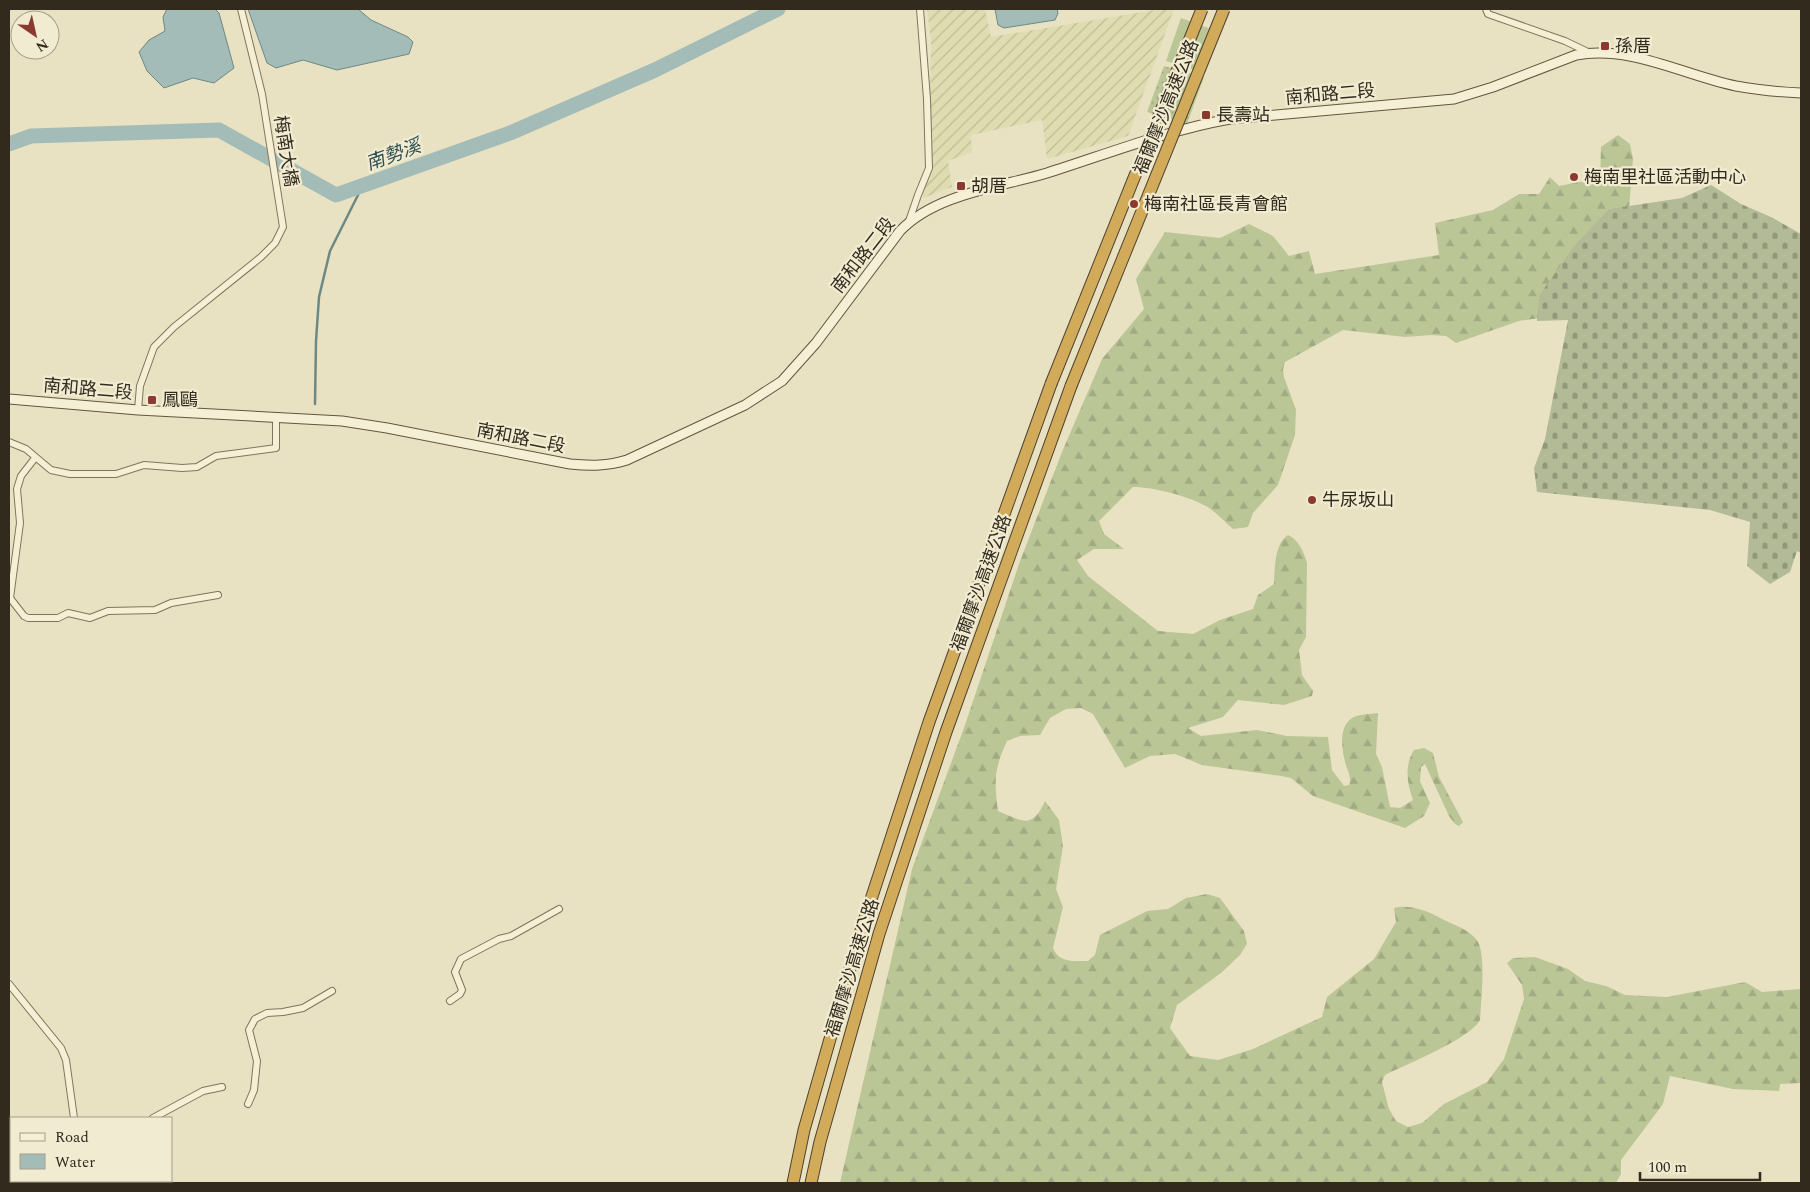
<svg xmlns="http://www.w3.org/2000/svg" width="1810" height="1192" font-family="Spectral,'Noto Sans TC',serif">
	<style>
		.farmland { fill: url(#farmland-furrows) }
		.grass { fill: url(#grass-dots) }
		.forest { fill: url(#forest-firs) }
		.cemetery { fill: url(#cemetery-stones) }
		.park { fill: #bbc697 }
		.water { fill: #a4bcb8; stroke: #6c8985 }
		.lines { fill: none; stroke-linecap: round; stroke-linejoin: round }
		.stream { stroke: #6c8985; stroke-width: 2.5 }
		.river { stroke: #a4bcb8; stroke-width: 15 }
		.minor-casing { stroke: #81745b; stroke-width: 8 }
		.secondary-casing { stroke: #63553e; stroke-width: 11 }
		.motorway-casing { stroke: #4f422f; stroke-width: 13 }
		.minor { stroke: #f5efd5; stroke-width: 6 }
		.secondary { stroke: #f5efd5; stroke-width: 9 }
		.motorway { stroke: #d1ab5a; stroke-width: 11 }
		.motorway-bridge-casing { stroke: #4f422f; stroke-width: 13; stroke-linecap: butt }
		.motorway-bridge { stroke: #d1ab5a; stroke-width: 11 }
		.poi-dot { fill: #8b3a31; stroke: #f1ecd1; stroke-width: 2 }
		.labels { text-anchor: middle; stroke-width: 4.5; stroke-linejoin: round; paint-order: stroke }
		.poi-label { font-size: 18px; fill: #332a1e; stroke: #f1ecd1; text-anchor: start }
		.street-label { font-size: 18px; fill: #332a1e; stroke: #f1ecd1 }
		.water-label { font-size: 19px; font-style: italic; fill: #2e4f51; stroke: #f1ecd1 }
	</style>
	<defs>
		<pattern id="farmland-furrows" width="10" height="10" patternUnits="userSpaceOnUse" patternTransform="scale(1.25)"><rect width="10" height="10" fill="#dedcb0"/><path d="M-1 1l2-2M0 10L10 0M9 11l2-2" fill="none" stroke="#bfbd97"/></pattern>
		<pattern id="grass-dots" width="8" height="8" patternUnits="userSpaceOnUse" patternTransform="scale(1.25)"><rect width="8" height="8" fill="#bbc697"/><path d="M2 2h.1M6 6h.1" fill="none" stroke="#a1aa82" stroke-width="1.8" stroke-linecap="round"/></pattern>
		<pattern id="forest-firs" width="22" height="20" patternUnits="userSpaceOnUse" patternTransform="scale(1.25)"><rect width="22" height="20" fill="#bbc697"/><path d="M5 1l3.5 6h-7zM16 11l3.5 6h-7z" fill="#a1aa82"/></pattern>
		<pattern id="cemetery-stones" width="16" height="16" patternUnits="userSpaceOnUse" patternTransform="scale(1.25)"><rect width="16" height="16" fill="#b3bb96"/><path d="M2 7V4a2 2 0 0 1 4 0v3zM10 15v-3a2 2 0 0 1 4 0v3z" fill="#92987a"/></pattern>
	</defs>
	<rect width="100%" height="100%" fill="#e9e2c2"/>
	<!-- farmland -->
	<path class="farmland" d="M927,9H985L991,37L1161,9H1174L1128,136L1047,159L1042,120L971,135L972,152L948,161L952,187L923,198L922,183L929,163L931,40Z"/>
	<!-- grass -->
	<path class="grass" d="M1164,66L1204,77L1187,124L1147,112Z"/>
	<!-- forest -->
	<path class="forest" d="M1618,135L1630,144L1633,159L1629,208L1540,318L1519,321L1456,343L1446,336L1431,335L1405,337L1343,330L1285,362L1283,370L1284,377L1296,410L1295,435L1278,485L1253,513L1248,527L1233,529C1225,522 1216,512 1206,506C1187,496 1154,487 1133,487L1099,521L1104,534L1124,549H1094L1077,560L1088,576L1158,631L1193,634L1220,620L1253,609L1258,595L1274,584C1275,569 1274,544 1288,535C1298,539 1304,552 1307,563L1306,637L1299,650L1302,675L1313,691L1312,696L1284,705L1238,700L1223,717L1188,728L1201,736L1257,730L1287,736L1328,737L1332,770L1344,786L1349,785C1352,778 1348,772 1346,765C1342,752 1337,725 1354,717C1361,714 1370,714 1378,713L1376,754L1382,767L1390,807L1400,808L1413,800C1407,783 1404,766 1414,750L1424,748L1433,753L1439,777L1463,822L1459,826L1455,824L1449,816L1425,764L1421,767L1420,781L1430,803L1424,816L1405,828L1313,796L1291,778L1281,776L1202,765L1175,754L1150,756L1125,768L1093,714L1081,708L1066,709L1050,718L1040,735L1020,736L1007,741C994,769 994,781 998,811C1023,821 1032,830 1045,801L1059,820L1063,846L1056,889L1063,907L1053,948C1059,963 1074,961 1088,961L1095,955L1100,935L1147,911L1168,909L1186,898L1207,894L1220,898L1244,931L1247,944L1240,955L1221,973L1177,1005L1170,1028L1190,1056L1218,1060L1253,1049L1322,1017L1327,997L1374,959L1396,922L1394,908C1410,904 1428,911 1442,919C1454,925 1471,930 1478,942C1486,957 1481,1002 1480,1020C1470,1039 1407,1064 1385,1075L1382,1082L1389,1109L1396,1121L1408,1127L1422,1123L1444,1104L1487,1082L1504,1059L1524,999L1522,985L1507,963L1513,958L1535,957L1568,969L1585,981L1606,986L1625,995L1667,997L1745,982L1762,992L1801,989V1083L1780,1084L1779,1091L1733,1089L1670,1076L1663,1104L1621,1160V1174L1616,1183H840L912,869L965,725L1019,564L1062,452L1102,359L1144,309L1136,279L1165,232L1220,238L1249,224L1273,236L1289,256L1309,251L1315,274L1439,255L1435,223L1493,210L1519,194H1539L1550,177L1559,186L1579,182H1600L1601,147Z"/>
	<!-- cemetery -->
	<path class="cemetery" d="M1711,185L1741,204L1771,217L1801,234V553L1797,551L1790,572L1770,584L1747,566L1750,522L1710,510L1537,492L1534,468L1545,439L1568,320L1537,321L1539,296L1574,246L1609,209L1682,198Z"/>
	<!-- park -->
	<path class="park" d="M1181,18L1219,32L1205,73L1166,61Z"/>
	<!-- water -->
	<g class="water">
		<path d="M167,9H215L219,13L234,68L214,83L193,78L164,88L147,71L139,52L149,40L165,31L163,17Z"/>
		<path d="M248,9H358L371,20L408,37L413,42L409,54L337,70L303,60L276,68L267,63Z"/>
		<path d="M995,9H1057L1058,13L1055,20L1004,28L998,25Z"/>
	</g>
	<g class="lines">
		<!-- stream -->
		<path class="stream" d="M315,404L316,341L319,297L330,251L363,185"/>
		<!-- river -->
		<path class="river" d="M9,144L31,136L219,130L336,195L510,133L655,70L778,9"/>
		<!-- minor casing -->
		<g class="minor-casing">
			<g id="minor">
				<path d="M1486,9L1488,14L1565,41L1590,53"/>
				<path d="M909,221L918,195L929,168L927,99L920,9"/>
				<path d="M138,410L140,386L154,347L174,327L261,257L275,243L283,227L262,94L241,9"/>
				<path d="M9,442L26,449L51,470L70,474H116L144,465L182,468L197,467L216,456L276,448V416"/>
				<path d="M10,598L24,616L28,618H58L68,613L90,618L108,611L155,610L171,603L218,595"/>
				<path d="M9,599L10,598L20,523L17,489L21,476L35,458"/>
				<path d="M9,984L61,1048L66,1060L74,1118"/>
				<path d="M450,1001L460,994L462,990L455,972L461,959L499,939L511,936L559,909"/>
				<path d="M248,1104L254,1090L257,1061L249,1030L255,1019L267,1013L283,1012L303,1008L332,991"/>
				<path d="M153,1118L203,1091L222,1087"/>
				<path d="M86,1181V1183"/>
			</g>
		</g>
		<!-- secondary casing -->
		<g class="secondary-casing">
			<path id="secondary" d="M9,399L138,410L342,421L387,428L570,464C591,466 608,466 627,460L745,405L782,381L816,343L900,231C935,194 1000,187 1047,173C1107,154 1168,130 1230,119L1454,99L1493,87L1576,55C1631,45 1683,75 1736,86C1758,90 1780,92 1801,93"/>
		</g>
		<!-- motorway casing -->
		<g class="motorway-casing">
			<g id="motorway">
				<path d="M793,1183L804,1130L862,927L929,722L1051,384"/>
				<path d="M811,1183L820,1142L879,934L946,732L1071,386"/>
			</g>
		</g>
		<!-- minor -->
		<use href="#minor" class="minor"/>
		<!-- secondary -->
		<use href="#secondary" class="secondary"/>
		<!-- motorway -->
		<use href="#motorway" class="motorway"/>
		<!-- motorway-bridge casing -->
		<g class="motorway-bridge-casing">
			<g id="motorway-bridge">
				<path d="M1051,384L1202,9"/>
				<path d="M1071,386L1224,9"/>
			</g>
		</g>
		<!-- motorway-bridge -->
		<use href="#motorway-bridge" class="motorway-bridge"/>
	</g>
	<!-- markers -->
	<g class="poi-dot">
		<rect x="1600" y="41" width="10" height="10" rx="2.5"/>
		<rect x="1201" y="110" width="10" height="10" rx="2.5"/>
		<circle cx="1574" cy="177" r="5"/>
		<rect x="956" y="181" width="10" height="10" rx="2.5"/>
		<circle cx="1134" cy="204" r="5"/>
		<rect x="147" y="395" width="10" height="10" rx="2.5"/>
		<circle cx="1312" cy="500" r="5"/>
	</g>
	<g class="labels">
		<!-- poi labels -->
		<g class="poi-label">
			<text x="1615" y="52">孫厝</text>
			<text x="1216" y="121">長壽站</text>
			<text x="1584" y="183">梅南里社區活動中心</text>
			<text x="971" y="192">胡厝</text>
			<text x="1144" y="210">梅南社區長青會館</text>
			<text x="162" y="406">鳳鷗</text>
			<text x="1322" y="506">牛尿坂山</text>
		</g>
		<!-- street labels -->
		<g class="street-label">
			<text transform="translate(1330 94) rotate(-5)" y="6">南和路二段</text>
			<text transform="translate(1166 107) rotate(-68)" y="6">福爾摩沙高速公路</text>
			<text transform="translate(286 151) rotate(81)" y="6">梅南大橋</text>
			<text transform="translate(863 255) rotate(-52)" y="6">南和路二段</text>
			<text transform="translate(88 389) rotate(5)" y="6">南和路二段</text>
			<text transform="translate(521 438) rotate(11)" y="6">南和路二段</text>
			<text transform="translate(981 583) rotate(-70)" y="6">福爾摩沙高速公路</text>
			<text transform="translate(852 968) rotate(-73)" y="6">福爾摩沙高速公路</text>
		</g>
		<!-- water labels -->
		<g class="water-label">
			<text transform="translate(393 154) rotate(-20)" y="7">南勢溪</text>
		</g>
	</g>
	<!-- border -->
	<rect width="1810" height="1192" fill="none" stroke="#332a1e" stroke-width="20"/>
	<!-- legend -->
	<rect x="10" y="1117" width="162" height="65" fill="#f1ecd1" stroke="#a59e89"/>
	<rect x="20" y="1133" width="25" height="8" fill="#f5efd5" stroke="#a59e89"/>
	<text x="55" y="1142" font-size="15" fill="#332a1e">Road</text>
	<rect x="20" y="1154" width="25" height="15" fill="#a4bcb8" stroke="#a59e89"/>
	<text x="55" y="1167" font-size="15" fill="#332a1e">Water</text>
	<!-- north arrow -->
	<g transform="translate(35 35) rotate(146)"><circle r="24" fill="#f1ecd1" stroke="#a59e89"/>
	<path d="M0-4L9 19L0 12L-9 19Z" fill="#8b3a31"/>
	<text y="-8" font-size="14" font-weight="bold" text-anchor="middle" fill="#332a1e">N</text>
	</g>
	<!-- scale -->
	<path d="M1640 1172v8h120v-8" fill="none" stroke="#332a1e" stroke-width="2.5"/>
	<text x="1648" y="1172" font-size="15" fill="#332a1e" stroke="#f1ecd1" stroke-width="4" paint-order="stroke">100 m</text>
</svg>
